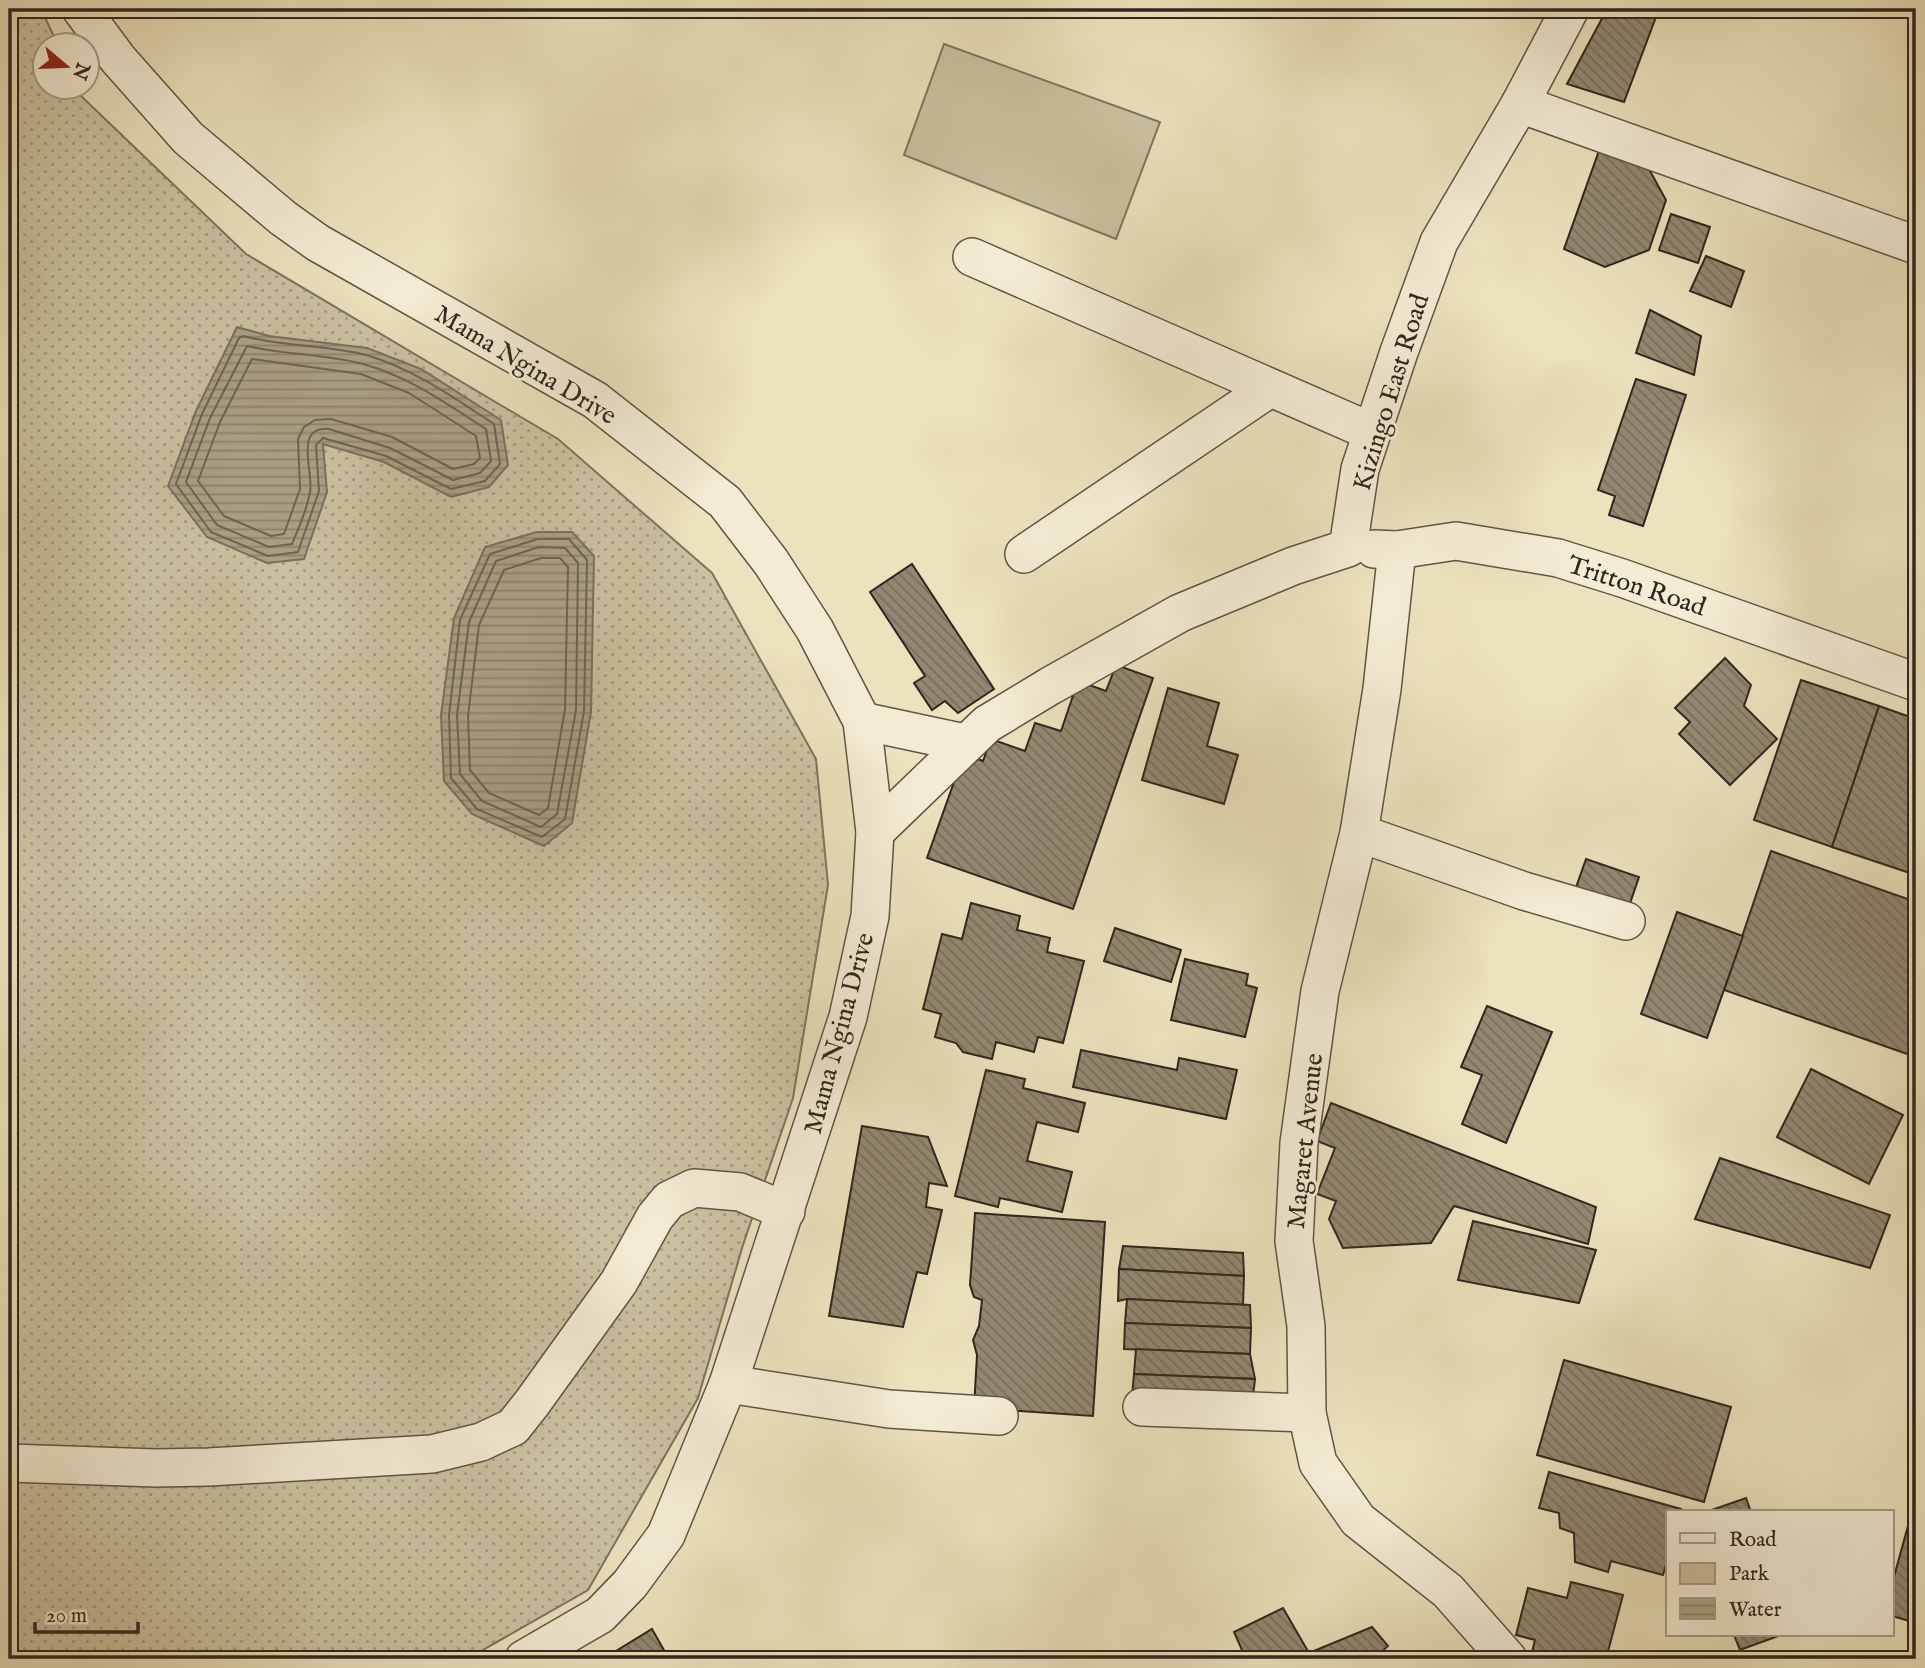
<svg xmlns="http://www.w3.org/2000/svg" width="1925" height="1668" font-family="'IM FELL English',serif">
	<style>
		.grass { fill: url(#grass-dots); stroke: #7e7460; stroke-width: 2 }
		.park { fill: #ccc2a2; stroke: #7e7460; stroke-width: 2 }
		.water { fill: url(#water-rules); stroke: #7b705d; stroke-width: 2 }
		.lines { fill: none; stroke-linecap: round; stroke-linejoin: round }
		.shore { stroke: #6e6453; stroke-width: 2 }
		.building { fill: url(#building-back-hatch); stroke: #31261f; stroke-width: 2 }
		.minor-casing { stroke: #605546; stroke-width: 40 }
		.minor { stroke: #f3ecd4; stroke-width: 37 }
		.labels { text-anchor: middle; stroke-width: 6; stroke-linejoin: round; paint-order: stroke }
		.street-label { font-size: 26px; fill: #31261f; stroke: #f3ecd4 }
	</style>
	<defs>
		<pattern id="grass-dots" width="8" height="8" patternUnits="userSpaceOnUse" patternTransform="scale(1.75)"><rect width="8" height="8" fill="#ccc2a2"/><path d="M2 2h.1M6 6h.1" fill="none" stroke="#a69d83" stroke-width="1.8" stroke-linecap="round"/></pattern>
		<pattern id="water-rules" width="6" height="5" patternUnits="userSpaceOnUse" patternTransform="scale(1.75)"><rect width="6" height="5" fill="#aca287"/><path d="M0 2.5h6" fill="none" stroke="#8d846e"/></pattern>
		<pattern id="building-back-hatch" width="6" height="6" patternUnits="userSpaceOnUse" patternTransform="scale(1.75)"><rect width="6" height="6" fill="#928871"/><path d="M-1 5l2 2M0 0l6 6M5-1l2 2" fill="none" stroke="#786f5c"/></pattern>
	</defs>
	<rect width="100%" height="100%" fill="#ece2bd"/>
	<filter id="stains"><feTurbulence type="fractalNoise" baseFrequency=".00286" numOctaves="4"/><feColorMatrix values="0 0 0 0 .2 0 0 0 0 .09 0 0 0 0 .02 0 0 0 .5 -.17"/></filter>
	<radialGradient id="worn" r=".72"><stop offset=".6" stop-color="#630" stop-opacity="0"/><stop offset="1" stop-color="#630" stop-opacity=".3"/></radialGradient>
	<!-- grass -->
	<path class="grass" d="M9,9H41L58,45L46,46V88H77L81,96L246,254L558,439L712,573L816,759L828,885L793,1098L743,1245L698,1398L588,1590L467,1659H9Z"/>
	<!-- park -->
	<path class="park" d="M944,44L1160,122L1116,239L904,155Z"/>
	<!-- water -->
	<g class="water">
		<path d="M237,327L269,336L367,348L421,369L501,420L508,465L489,487L451,497L384,462L323,444L327,492L304,559L267,563L207,537L168,486L196,411Z"/>
		<path d="M537,532H572L594,556L591,712L572,823L544,846L472,814L444,781L441,715L454,618L485,547Z"/>
	</g>
	<g class="lines">
		<!-- shore -->
		<g class="shore">
			<path d="M243,336C284,347 327,345 366,355C412,368 454,398 494,424L500,464L485,481L451,489L386,456L323,438L316,445L319,491L298,552L268,556L211,532L176,484L202,414L239,338Z"/>
			<path d="M247,346C285,355 326,354 363,364C408,376 447,404 486,429L491,461L480,473L453,480L390,448L329,429C293,426 314,472 310,492C307,509 299,528 292,544L269,547L217,525L186,482L210,418Z"/>
			<path d="M252,359L361,374L409,393L476,436L480,458L474,464L453,469L392,437L331,419L315,420L304,427L298,439L300,489L284,534L271,536L224,516L198,481L220,422Z"/>
			<path d="M538,539H569L587,560L584,711L565,819L542,837L477,809L451,778L449,715L460,620L490,554Z"/>
			<path d="M539,547L565,548L578,563L576,710L557,814L541,827L482,801L460,774L457,715L469,622L496,561Z"/>
			<path d="M541,558H560L568,567L565,709L548,808L539,815L489,793L470,770L468,716L479,625L504,570Z"/>
		</g>
	</g>
	<!-- building -->
	<g class="building">
		<path d="M1607,9H1659L1624,102L1567,84Z"/>
		<path d="M1601,145L1644,160L1666,200L1649,250L1605,267L1564,249Z"/>
		<path d="M1671,214L1710,227L1698,263L1659,250Z"/>
		<path d="M1706,256L1744,271L1731,307L1690,291Z"/>
		<path d="M1650,310L1701,336L1694,375L1636,353Z"/>
		<path d="M1636,379L1686,395L1643,526L1609,515L1615,496L1598,490Z"/>
		<path d="M912,564L994,689L958,713L945,701L932,710L914,683L925,676L870,592Z"/>
		<path d="M1725,658L1751,685L1744,706L1777,739L1730,785L1679,734L1690,722L1675,708Z"/>
		<path d="M1116,665L1153,678L1073,909L927,858L964,754L983,761L991,739L1025,751L1035,723L1061,731L1078,681L1106,691Z"/>
		<path d="M1801,680L1879,706L1832,847L1754,820Z"/>
		<path d="M1168,688L1219,703L1207,746L1238,755L1224,804L1142,780Z"/>
		<path d="M1879,706L1916,719V875L1832,847Z"/>
		<path d="M1771,851L1916,902V1057L1724,990Z"/>
		<path d="M1586,859L1639,877L1626,915L1573,896Z"/>
		<path d="M971,903L1020,916L1017,930L1050,938L1047,952L1084,961L1063,1043L1038,1037L1034,1052L996,1042L992,1059L963,1052L956,1043L935,1037L941,1014L923,1009L942,934L962,939Z"/>
		<path d="M1677,912L1743,936L1707,1038L1641,1014Z"/>
		<path d="M1115,928L1181,950L1171,982L1104,961Z"/>
		<path d="M1185,959L1248,974L1246,985L1257,988L1245,1037L1171,1020Z"/>
		<path d="M1487,1006L1552,1032L1506,1143L1462,1124L1482,1075L1461,1067Z"/>
		<path d="M1081,1050L1177,1070L1179,1058L1237,1070L1226,1119L1073,1087Z"/>
		<path d="M1811,1069L1903,1115L1869,1184L1777,1137Z"/>
		<path d="M986,1070L1025,1079L1023,1088L1085,1103L1078,1132L1037,1122L1027,1161L1072,1172L1062,1212L1000,1198L998,1207L955,1196Z"/>
		<path d="M1331,1103L1596,1207L1588,1244L1454,1206L1431,1243L1343,1248L1329,1219L1336,1201L1317,1194L1335,1148L1317,1141Z"/>
		<path d="M862,1126L928,1137L947,1186L929,1183L926,1207L942,1210L927,1274L917,1272L903,1327L829,1316Z"/>
		<path d="M1720,1158L1890,1215L1870,1268L1695,1219Z"/>
		<path d="M975,1213L1105,1222L1093,1416L974,1408L977,1355L973,1340L979,1326L982,1300L974,1297L970,1285Z"/>
		<path d="M1473,1221L1596,1250L1579,1303L1458,1280Z"/>
		<path d="M1123,1246L1243,1253L1244,1276L1119,1269Z"/>
		<path d="M1119,1269L1244,1276L1243,1305L1127,1299L1118,1301Z"/>
		<path d="M1127,1299L1250,1305L1251,1328L1125,1323Z"/>
		<path d="M1125,1323L1251,1328L1250,1354L1124,1349Z"/>
		<path d="M1136,1349L1250,1354L1255,1379L1134,1374Z"/>
		<path d="M1564,1360L1731,1407L1704,1502L1537,1455Z"/>
		<path d="M1134,1374L1255,1379L1251,1413L1131,1407Z"/>
		<path d="M1549,1472L1681,1509L1680,1512H1668V1557L1663,1575L1611,1561L1608,1572L1575,1562L1574,1533L1560,1528L1559,1513L1539,1508Z"/>
		<path d="M1746,1498L1751,1512H1706Z"/>
		<path d="M1908,1526L1916,1528V1623L1892,1616V1584Z"/>
		<path d="M1571,1582L1623,1595L1606,1659H1588L1557,1651L1555,1659L1531,1656L1535,1640L1516,1635L1528,1588L1567,1598Z"/>
		<path d="M1283,1608L1309,1653L1372,1627L1388,1646L1374,1659H1246L1234,1632Z"/>
		<path d="M652,1629L669,1659H603Z"/>
		<path d="M1734,1635H1781L1740,1650Z"/>
	</g>
	<g class="lines">
		<!-- minor casing -->
		<g class="minor-casing">
			<g id="minor">
				<path d="M81,9L118,59L188,138L283,218L318,243L595,400L725,502L771,562L815,630L862,721L875,832L870,916L848,1017L728,1384L666,1535L630,1584L600,1615L524,1659"/>
				<path d="M1520,104L1916,245"/>
				<path d="M972,257L1372,432"/>
				<path d="M1374,549L1397,550L1456,541L1558,558L1622,578L1916,682"/>
				<path d="M1397,550L1382,689L1359,833L1320,991L1299,1143L1294,1241L1306,1326L1307,1413L1318,1463L1358,1520L1448,1591L1508,1659"/>
				<path d="M1024,554L1270,388"/>
				<path d="M862,721L965,743"/>
				<path d="M875,832L987,724L1050,686L1180,613L1293,566L1348,548L1360,469L1399,352L1439,242L1520,104L1570,9"/>
				<path d="M1359,833L1524,891L1626,921"/>
				<path d="M728,1384L889,1409L999,1416"/>
				<path d="M1142,1407L1307,1413"/>
				<path d="M9,1463L156,1468L209,1467L432,1454L481,1442L513,1427L532,1403L619,1282L655,1217L669,1200L694,1188L740,1192L786,1211"/>
			</g>
		</g>
		<!-- minor -->
		<use href="#minor" class="minor"/>
	</g>
	<g class="labels">
		<!-- street labels -->
		<g class="street-label">
			<text transform="translate(526 364) rotate(31)" y="9">Mama Ngina Drive</text>
			<text transform="translate(1390 392) rotate(-73)" y="9">Kizingo East Road</text>
			<text transform="translate(1637 585) rotate(18)" y="9">Tritton Road</text>
			<text transform="translate(838 1033) rotate(-75)" y="9">Mama Ngina Drive</text>
			<text transform="translate(1304 1141) rotate(-84)" y="9">Magaret Avenue</text>
		</g>
	</g>
	<!-- margin -->
	<rect width="1925" height="1668" fill="none" stroke="#ece2bd" stroke-width="35"/>
	<rect x="10" y="10" width="1904" height="1647" fill="none" stroke="#31261f" stroke-width="3.5"/>
	<rect x="18" y="18" width="1890" height="1633" fill="none" stroke="#31261f" stroke-width="2"/>
	<!-- legend -->
	<rect x="1666" y="1510" width="228" height="126" fill="#f3ecd4" stroke="#a59d8c" stroke-width="2"/>
	<rect x="1680" y="1533" width="35" height="10" fill="#f3ecd4" stroke="#a59d8c" stroke-width="2"/>
	<text x="1729" y="1546" font-size="21" fill="#31261f">Road</text>
	<rect x="1680" y="1563" width="35" height="21" fill="#ccc2a2" stroke="#a59d8c" stroke-width="2"/>
	<text x="1729" y="1580" font-size="21" fill="#31261f">Park</text>
	<rect x="1680" y="1598" width="35" height="21" fill="url(#water-rules)" stroke="#a59d8c" stroke-width="2"/>
	<text x="1729" y="1616" font-size="21" fill="#31261f">Water</text>
	<!-- north arrow -->
	<g transform="translate(66 66) rotate(109)"><circle r="33" fill="#f3ecd4" stroke="#a59d8c" stroke-width="2"/>
	<path d="M0-5L12 26L0 18L-12 26Z" fill="#8f2418"/>
	<text y="-10" font-size="19" font-weight="bold" text-anchor="middle" fill="#31261f">N</text>
	</g>
	<!-- scale -->
	<path d="M35 1622v10h103v-10" fill="none" stroke="#31261f" stroke-width="3.5"/>
	<text x="46" y="1622" font-size="21" fill="#31261f" stroke="#f3ecd4" stroke-width="5" paint-order="stroke">20 m</text>
	<rect width="100%" height="100%" filter="url(#stains)"/>
	<rect width="100%" height="100%" fill="url(#worn)"/>
</svg>
